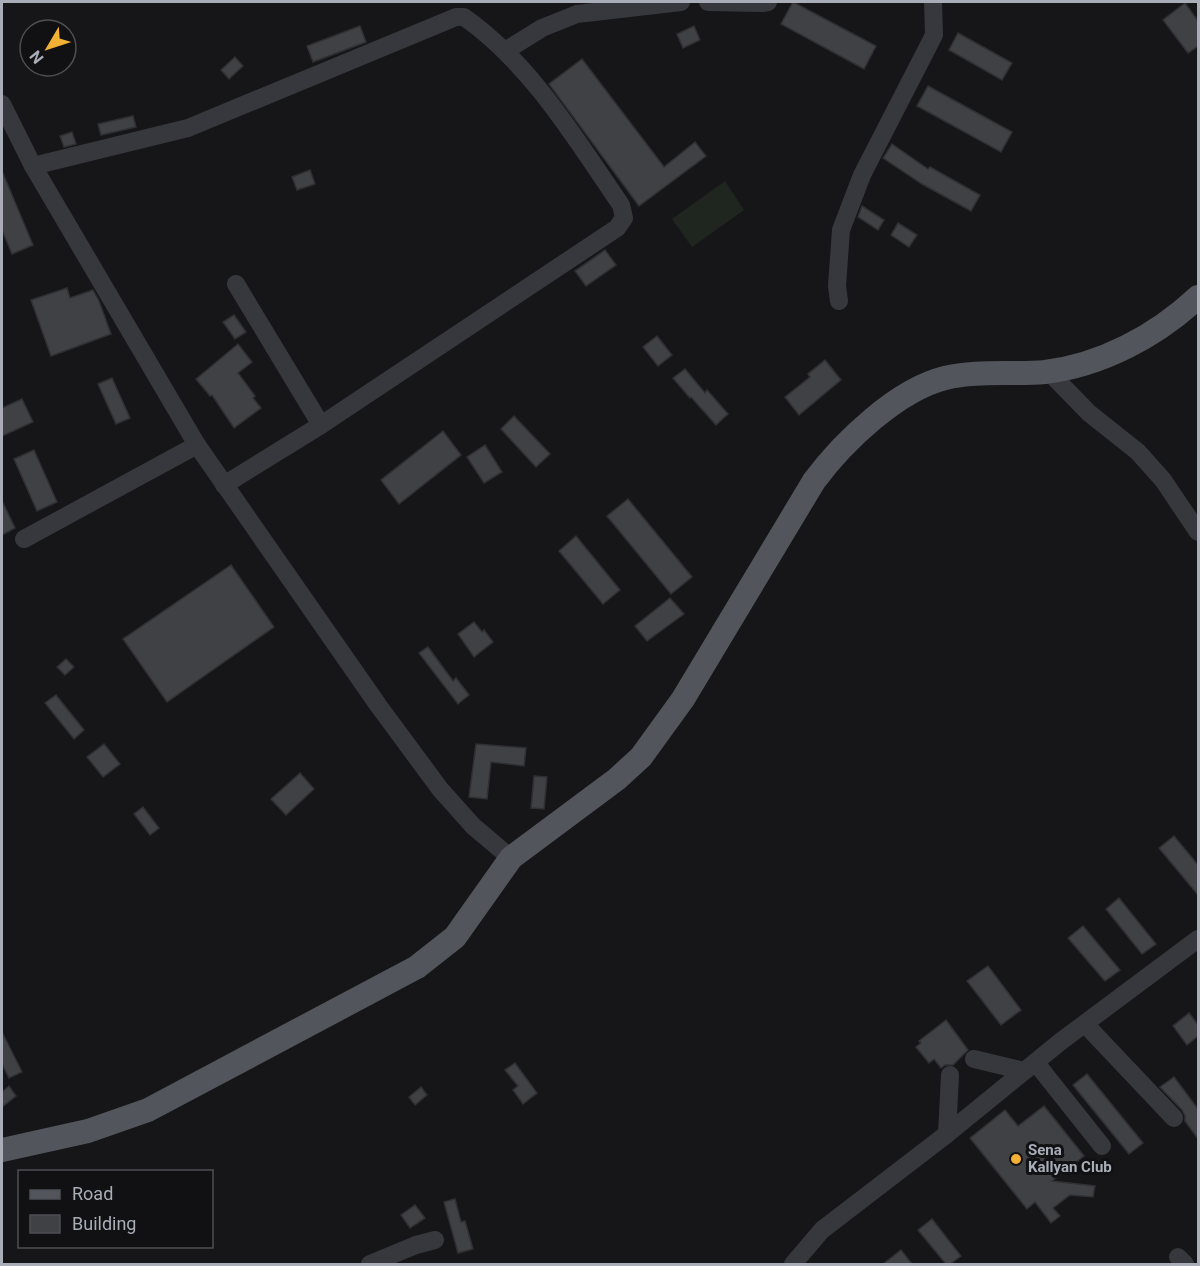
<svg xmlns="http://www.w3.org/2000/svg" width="1200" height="1266" font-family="Roboto,sans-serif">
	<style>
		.green { fill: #1e261f }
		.building { fill: #404145; stroke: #303034; stroke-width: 1.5 }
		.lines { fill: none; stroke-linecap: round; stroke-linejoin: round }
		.minor { stroke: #37383d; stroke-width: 18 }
		.major { stroke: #53555c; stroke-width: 24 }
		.poi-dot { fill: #f2b134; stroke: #111113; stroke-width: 2 }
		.labels { text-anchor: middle; stroke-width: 6; stroke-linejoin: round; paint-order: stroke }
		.poi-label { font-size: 15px; font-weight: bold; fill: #a8adb8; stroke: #111113; text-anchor: start }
	</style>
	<rect width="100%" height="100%" fill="#161618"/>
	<!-- green -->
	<path class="green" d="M725,181L744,210L692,247L672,219Z"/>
	<!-- building -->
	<g class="building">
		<path d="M793,2L876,46L864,69L781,24Z"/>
		<path d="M1185,3L1198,21V46L1188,53L1163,20Z"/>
		<path d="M360,26L366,42L313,62L307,46Z"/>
		<path d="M694,26L700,40L683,48L677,34Z"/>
		<path d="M958,33L1012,63L1002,80L949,50Z"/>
		<path d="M235,57L243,66L229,79L221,70Z"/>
		<path d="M582,59L664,167L695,142L706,156L639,206L549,84Z"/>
		<path d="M928,86L1012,132L1001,152L917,106Z"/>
		<path d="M133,116L136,127L101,135L98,124Z"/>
		<path d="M72,132L76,144L64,147L60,136Z"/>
		<path d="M892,144L928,169L930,167L980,195L971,211L922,184L883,158Z"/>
		<path d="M310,170L315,184L297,190L292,177Z"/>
		<path d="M2,171L33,245L12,254L2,230Z"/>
		<path d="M862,206L884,220L878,230L858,217Z"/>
		<path d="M898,223L917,235L909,247L891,235Z"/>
		<path d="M605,250L616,265L586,286L575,271Z"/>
		<path d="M67,288L70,298L93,290L99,301L111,334L51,356L31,300Z"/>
		<path d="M234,315L246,332L235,339L223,322Z"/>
		<path d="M657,336L672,355L658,366L643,347Z"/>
		<path d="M238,344L252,362L238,373L255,396L253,398L261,408L234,428L212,395L210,396L196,379Z"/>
		<path d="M825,360L841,380L799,415L785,397L810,377L808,374Z"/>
		<path d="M685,369L705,393L707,390L728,414L716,425L691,397L690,398L673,378Z"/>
		<path d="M112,378L130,418L116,424L98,384Z"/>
		<path d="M22,399L33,422L2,436V408Z"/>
		<path d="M514,416L550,454L536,467L501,429Z"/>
		<path d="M443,431L461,455L399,504L381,480Z"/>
		<path d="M485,445L502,472L484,483L467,457Z"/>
		<path d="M34,450L57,502L37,511L14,459Z"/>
		<path d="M628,499L692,577L671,594L607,516Z"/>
		<path d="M2,501L15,528L2,535Z"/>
		<path d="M576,536L620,590L603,604L559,551Z"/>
		<path d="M231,565L274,627L167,702L123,639Z"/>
		<path d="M670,598L684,614L647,641L635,626Z"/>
		<path d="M474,622L482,632L484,630L493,642L474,657L458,634Z"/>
		<path d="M428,647L453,681L456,678L469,695L458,704L419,653Z"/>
		<path d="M66,659L74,667L65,675L57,667Z"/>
		<path d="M56,695L84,730L74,739L45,703Z"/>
		<path d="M104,744L120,764L103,777L87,757Z"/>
		<path d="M476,744L526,748L524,766L491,762L487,799L469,797Z"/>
		<path d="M300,773L314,789L286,815L271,799Z"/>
		<path d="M534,776L547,777L544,809L531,808Z"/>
		<path d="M143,807L159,828L150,835L134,814Z"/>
		<path d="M1174,836L1198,865V895L1159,848Z"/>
		<path d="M1119,898L1156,944L1142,954L1106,909Z"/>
		<path d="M1083,926L1120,970L1105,981L1068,938Z"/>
		<path d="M988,966L1021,1010L1001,1025L967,981Z"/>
		<path d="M1189,1013L1198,1025V1036L1187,1045L1173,1026Z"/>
		<path d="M946,1020L968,1050L953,1065H945L941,1068L934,1059L929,1063L916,1047L921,1043L919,1041Z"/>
		<path d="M2,1032L22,1072L9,1078L2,1064Z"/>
		<path d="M515,1063L537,1093L523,1104L513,1090L518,1086L505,1070Z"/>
		<path d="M1087,1074L1143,1143L1129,1154L1073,1085Z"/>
		<path d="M1174,1077L1198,1109V1139L1185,1121V1116L1182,1110L1160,1087Z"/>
		<path d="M9,1086L16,1096L2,1107V1092Z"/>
		<path d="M421,1087L427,1095L415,1105L409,1097Z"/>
		<path d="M1044,1106L1084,1156L1052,1181L1095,1186L1093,1197L1070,1195L1053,1208L1060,1216L1051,1223L1035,1202L1027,1209L970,1138L1005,1110L1018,1126Z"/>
		<path d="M455,1199L461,1222L465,1221L473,1249L458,1253L444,1202Z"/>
		<path d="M415,1205L425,1218L410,1228L401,1215Z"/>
		<path d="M932,1219L961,1256L950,1264H946L918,1230Z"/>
		<path d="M901,1250L912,1264H883Z"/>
	</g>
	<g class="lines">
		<!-- minor -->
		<g class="minor">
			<path d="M708,2L762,3L768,2"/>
			<path d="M505,51L542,28L577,14L681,2"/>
			<path d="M2,104L33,166L197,445L378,705L440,789L473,826L511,858"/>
			<path d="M33,166L188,128L456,17H464C531,64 575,138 621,205L624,218L617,228L321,425L224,485"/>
			<path d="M236,284L321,425"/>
			<path d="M839,301L837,286L841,230L862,175L934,35L933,2"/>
			<path d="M1048,371L1089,413L1138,452L1163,480L1198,532"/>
			<path d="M24,539L197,445"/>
			<path d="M1085,1024L1174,1118"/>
			<path d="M974,1059L1024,1071"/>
			<path d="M1036,1063L1102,1146"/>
			<path d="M947,1134L950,1075"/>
			<path d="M1178,1257L1185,1264"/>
			<path d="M370,1264L416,1245L435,1240"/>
			<path d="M793,1264L822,1230L947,1134L1060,1042L1198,939"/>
		</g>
		<!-- major -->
		<path class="major" d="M2,1150L88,1131L148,1110L417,967L455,937L511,858L617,779L641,757L683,699L814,481C843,442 897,390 945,378C977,370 1012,375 1045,372C1102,365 1156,336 1198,297"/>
	</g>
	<!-- markers -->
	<circle class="poi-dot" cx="1016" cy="1159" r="6"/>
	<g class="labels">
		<!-- poi labels -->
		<g class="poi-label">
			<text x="1028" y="1155">Sena<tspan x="1028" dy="17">Kallyan Club</tspan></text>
		</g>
	</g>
	<!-- border -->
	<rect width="1200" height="1266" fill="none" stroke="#a8adb8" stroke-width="6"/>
	<!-- legend -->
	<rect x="18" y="1170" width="195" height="78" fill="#111113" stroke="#4d4f55" stroke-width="1.5"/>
	<rect x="30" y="1190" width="30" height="9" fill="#53555c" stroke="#4d4f55" stroke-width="1.5"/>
	<text x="72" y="1200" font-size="18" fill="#a8adb8">Road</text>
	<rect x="30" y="1215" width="30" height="18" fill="#404145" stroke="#4d4f55" stroke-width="1.5"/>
	<text x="72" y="1230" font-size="18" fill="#a8adb8">Building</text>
	<!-- north arrow -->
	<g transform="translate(48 48) rotate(231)"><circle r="28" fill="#111113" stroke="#4d4f55" stroke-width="1.5"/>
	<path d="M0-4.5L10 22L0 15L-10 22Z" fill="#f2b134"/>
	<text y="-9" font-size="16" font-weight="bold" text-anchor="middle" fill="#a8adb8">N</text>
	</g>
</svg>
